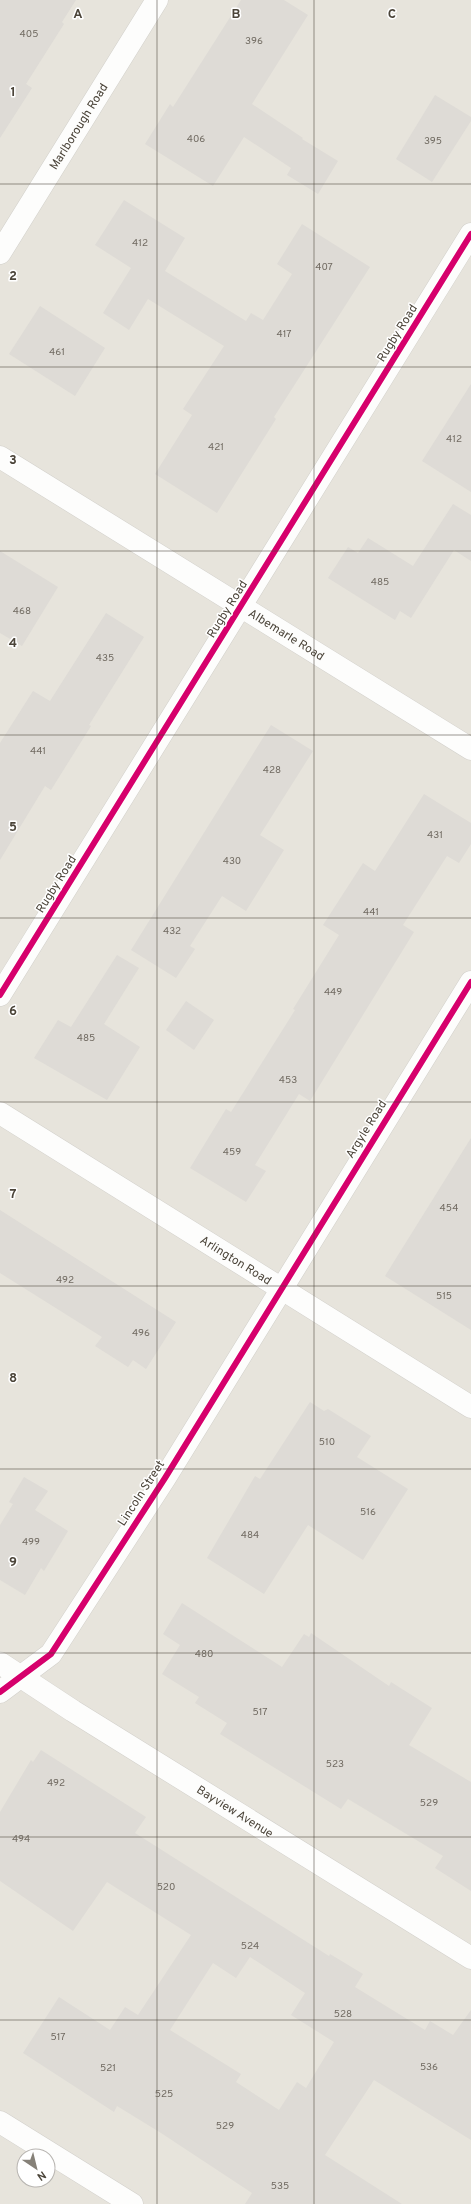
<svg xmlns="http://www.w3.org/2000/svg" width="471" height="2204" font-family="Overpass,sans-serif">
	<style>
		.residential { fill: #e7e4dc; fill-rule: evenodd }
		.building { fill: #dedbd6; fill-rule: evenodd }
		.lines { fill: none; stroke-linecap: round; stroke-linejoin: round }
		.street-casing { stroke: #d2d0cb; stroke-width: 23 }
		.street { stroke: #fdfdfc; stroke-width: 22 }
		.cycleway-casing { stroke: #fff; stroke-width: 8 }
		.cycleway { stroke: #d6006c; stroke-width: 6 }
		.grid { fill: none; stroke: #4b4439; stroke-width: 1; stroke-opacity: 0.55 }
		.labels { text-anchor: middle; stroke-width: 3; stroke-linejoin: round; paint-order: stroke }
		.number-label { font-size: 10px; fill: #706a61 }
		.street-label { font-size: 12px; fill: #4b4439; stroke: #fff }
		.grid-label { font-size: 13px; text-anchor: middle; font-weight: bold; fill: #4b4439; stroke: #fff; stroke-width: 3; stroke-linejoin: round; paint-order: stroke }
	</style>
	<rect width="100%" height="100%" fill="#f4f2ee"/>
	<!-- residential -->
	<path class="residential" d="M0,0H471V2204H0ZM24,2156H48V2180H24Z"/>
	<!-- building -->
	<g class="building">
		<path d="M0,0H76L62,22L64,24L26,84L32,88L0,138Z"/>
		<path d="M241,0H284L308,15L252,104L303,138L302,139L338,161L318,194L287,175L291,168L244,137L213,186L145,144L170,104L173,107Z"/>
		<path d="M435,95L471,117V121L432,182L396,159Z"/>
		<path d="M124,200L185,238L165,271L246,321L251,313L263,320L292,274L277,264L302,224L370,267L274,417L276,419L217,513L155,474L192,415L183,409L224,346L148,299L129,330L103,313L131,268L95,245Z"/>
		<path d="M40,306L105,348L75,396L9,354Z"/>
		<path d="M471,384V492L422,461Z"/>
		<path d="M453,504L471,515V561L454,550L411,618L400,611L395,620L328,578L348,547L358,553L368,538L413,566Z"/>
		<path d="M0,551L58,587L22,646L0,633Z"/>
		<path d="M106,613L144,637L89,725L91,726L51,790L45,786L0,860V743L33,691L50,701Z"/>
		<path d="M271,725L313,751L260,835L284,850L246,911L222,896L190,946L195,949L176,978L131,950Z"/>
		<path d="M424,794L471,823V844L459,863L447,856L403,925L414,932L310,1101L299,1094L255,1165L266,1171L246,1202L190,1168L226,1109L231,1112L295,1010L293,1009L339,935L323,925L363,863L375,871Z"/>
		<path d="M117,955L139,968L104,1024L140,1047L107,1100L34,1058L58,1020L71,1027Z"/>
		<path d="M186,1001L214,1020L194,1050L166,1030Z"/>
		<path d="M471,1138V1330L385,1276Z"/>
		<path d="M0,1210L176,1322L146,1369L133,1360L128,1367L95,1346L102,1337L0,1273Z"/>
		<path d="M310,1402L324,1411L328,1409L371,1436L357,1457L408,1489L363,1560L308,1525L264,1594L207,1558L255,1476L260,1479Z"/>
		<path d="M24,1477L48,1491L35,1510L68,1531L44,1571L41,1568L25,1595L0,1580V1525L13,1504L9,1502Z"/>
		<path d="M182,1603L282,1667L304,1634L309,1637L311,1633L389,1686L391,1682L432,1708L409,1745L471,1782V1891L435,1868L443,1856L348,1799L341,1809L220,1734L227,1723L195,1703L199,1697L162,1674L180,1645L163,1634Z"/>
		<path d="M41,1750L146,1817L135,1833L329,1956L330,1954L363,1974L355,1987L425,2030L430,2021L453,2035L471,2010V2140L374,2080L325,2155L402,2204H245L252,2193L161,2133L117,2106L114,2112L23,2053L59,1997L110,2030L125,2007L138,2015L191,1935L107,1882L73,1931L0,1881V1812L31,1760L33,1762ZM250,1957L305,1993L291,2015L334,2042L306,2088L297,2082L279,2110L236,2082L241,2074L170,2030L213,1963L236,1978Z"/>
	</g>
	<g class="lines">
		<!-- street casing -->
		<g class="street-casing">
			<g id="street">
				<path id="s1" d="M0,253L157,0"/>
				<path id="s2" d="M0,457L471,749"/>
				<path d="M0,995L471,234"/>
				<path id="s3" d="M0,1113L471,1407"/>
				<path id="s4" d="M0,1663L73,1711L471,1958"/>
				<path d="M0,1692L51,1654L165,1478L471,982"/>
				<path d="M0,2122L132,2204"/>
			</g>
		</g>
		<!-- street -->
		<use href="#street" class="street"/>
		<!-- cycleway casing -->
		<g class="cycleway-casing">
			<g id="cycleway">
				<path d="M0,995L471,234"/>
				<path d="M0,1692L51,1654L165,1478L471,982"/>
			</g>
		</g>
		<!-- cycleway -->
		<use href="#cycleway" class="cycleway"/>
	</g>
	<!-- grid -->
	<path class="grid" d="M157,0V2204M314,0V2204M0,184H471M0,367H471M0,551H471M0,735H471M0,918H471M0,1102H471M0,1286H471M0,1469H471M0,1653H471M0,1837H471M0,2020H471"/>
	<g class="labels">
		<!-- number labels -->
		<g class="number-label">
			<text x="29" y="37">405</text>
			<text x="254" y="44">396</text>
			<text x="196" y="142">406</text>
			<text x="433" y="144">395</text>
			<text x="140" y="246">412</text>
			<text x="324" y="270">407</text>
			<text x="284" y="337">417</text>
			<text x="57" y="355">461</text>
			<text x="454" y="442">412</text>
			<text x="216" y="450">421</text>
			<text x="380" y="585">485</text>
			<text x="22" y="614">468</text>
			<text x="105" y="661">435</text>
			<text x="38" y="754">441</text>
			<text x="272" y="773">428</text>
			<text x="435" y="838">431</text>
			<text x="232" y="864">430</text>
			<text x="371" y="915">441</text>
			<text x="172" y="934">432</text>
			<text x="333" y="995">449</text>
			<text x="86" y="1041">485</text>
			<text x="288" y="1083">453</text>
			<text x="232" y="1155">459</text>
			<text x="449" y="1211">454</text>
			<text x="65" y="1283">492</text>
			<text x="444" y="1299">515</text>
			<text x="141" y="1336">496</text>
			<text x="327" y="1445">510</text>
			<text x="368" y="1515">516</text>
			<text x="250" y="1538">484</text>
			<text x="31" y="1545">499</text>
			<text x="204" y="1657">480</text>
			<text x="260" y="1715">517</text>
			<text x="335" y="1767">523</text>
			<text x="56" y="1786">492</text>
			<text x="429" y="1806">529</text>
			<text x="21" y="1842">494</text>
			<text x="166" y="1890">520</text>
			<text x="250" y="1949">524</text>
			<text x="343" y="2017">528</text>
			<text x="58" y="2040">517</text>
			<text x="429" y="2070">536</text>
			<text x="108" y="2071">521</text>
			<text x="164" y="2097">525</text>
			<text x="225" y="2129">529</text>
			<text x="280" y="2189">535</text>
		</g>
		<!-- street labels -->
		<g class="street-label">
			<text dy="4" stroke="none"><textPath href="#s1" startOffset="149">Marlborough Road</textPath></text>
			<text transform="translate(397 333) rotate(-58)" y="4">Rugby Road</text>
			<text transform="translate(227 609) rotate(-58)" y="4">Rugby Road</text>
			<text dy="4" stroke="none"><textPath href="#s2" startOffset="337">Albemarle Road</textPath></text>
			<text transform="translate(56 884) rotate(-58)" y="4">Rugby Road</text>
			<text transform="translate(366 1129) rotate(-58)" y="4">Argyle Road</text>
			<text dy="4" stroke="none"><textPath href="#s3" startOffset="278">Arlington Road</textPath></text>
			<text transform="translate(141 1493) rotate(-57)" y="4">Lincoln Street</text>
			<text dy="4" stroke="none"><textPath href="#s4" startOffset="278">Bayview Avenue</textPath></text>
		</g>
	</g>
	<g class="grid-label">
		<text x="78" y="18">A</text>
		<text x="236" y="18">B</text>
		<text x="392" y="18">C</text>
		<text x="13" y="96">1</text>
		<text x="13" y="280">2</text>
		<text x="13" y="464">3</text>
		<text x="13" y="647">4</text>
		<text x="13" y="831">5</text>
		<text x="13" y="1015">6</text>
		<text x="13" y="1198">7</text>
		<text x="13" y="1382">8</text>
		<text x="13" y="1566">9</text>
	</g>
	<!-- north arrow -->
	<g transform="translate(36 2168) rotate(145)"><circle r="19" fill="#ffffff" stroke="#b7b4b0"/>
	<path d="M0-3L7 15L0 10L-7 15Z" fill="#868178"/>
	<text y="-6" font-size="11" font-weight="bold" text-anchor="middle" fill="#4b4439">N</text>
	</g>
</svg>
